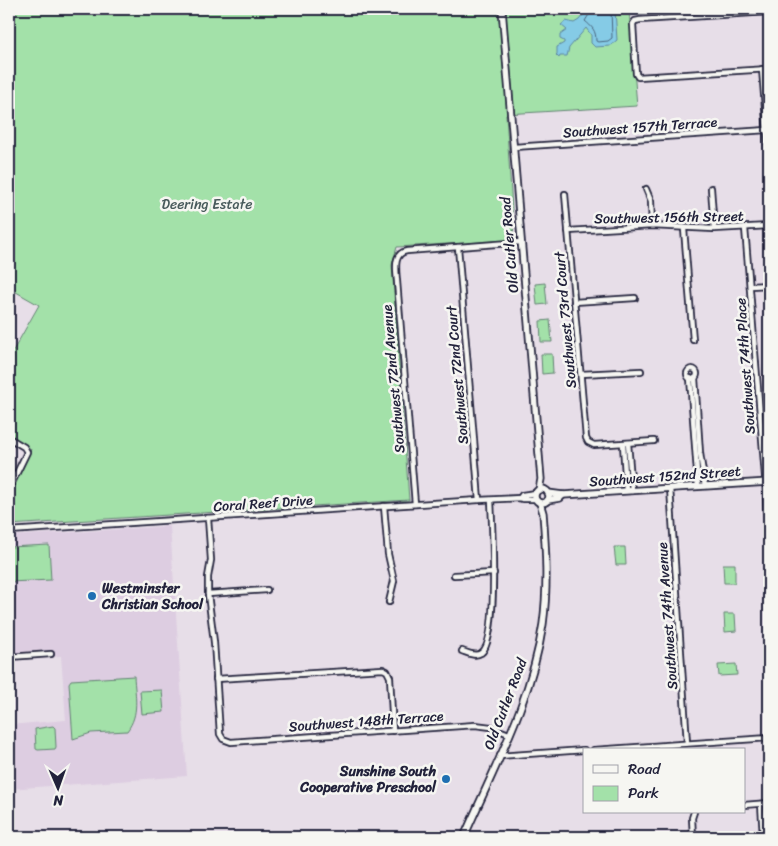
<svg xmlns="http://www.w3.org/2000/svg" width="778" height="846" font-family="Sriracha,sans-serif">
	<style>
		.built { fill: #ddcde1 }
		.green { fill: #a3e1a9; stroke: #628272 }
		.water { fill: #85cbe6; stroke: #5d87a2 }
		.lines { fill: none; stroke-linecap: round; stroke-linejoin: round }
		.shore { stroke: #4a667f; stroke-width: 1 }
		.minor-casing { stroke: #22223b; stroke-width: 8 }
		.major-casing { stroke: #22223b; stroke-width: 9 }
		.minor { stroke: #f6f6f2; stroke-width: 4.5 }
		.major { stroke: #f6f6f2; stroke-width: 5.5 }
		.poi-dot { fill: #1f6fb2; stroke: #f6f6f2; stroke-width: 2 }
		.labels { text-anchor: middle; stroke-width: 5; stroke-linejoin: round; paint-order: stroke }
		.street-label { font-size: 14px; fill: #22223b; stroke: #f6f6f2 }
		.park-label { font-size: 14px; fill: #495b5c; stroke: #f6f6f2 }
		.poi-label { font-size: 14px; font-weight: bold; fill: #22223b; stroke: #f6f6f2; text-anchor: start }
	</style>
	<rect width="100%" height="100%" fill="#e7dee8"/>
	<filter id="ink" filterUnits="userSpaceOnUse"><feTurbulence type="fractalNoise" baseFrequency=".02" numOctaves="2"/><feDisplacementMap in="SourceGraphic" scale="10" xChannelSelector="R" yChannelSelector="G"/><feConvolveMatrix kernelMatrix="1 2 1 2 8 2 1 2 1" color-interpolation-filters="sRGB"/></filter>
	<g filter="url(#ink)">
		<!-- built -->
		<path class="built" d="M170,526L187,776L9,789V725L66,720L61,656L9,660V536Z"/>
		<!-- green -->
		<g class="green">
			<path d="M9,9H629L637,106L506,114L514,240L397,247L392,265L409,500L9,525V495L31,449L9,436V358L39,305L9,288Z"/>
			<path d="M545,283L547,304L537,305L535,284Z"/>
			<path d="M550,320L552,342H541L540,321Z"/>
			<path d="M541,354H552L553,373L542,374Z"/>
			<path d="M49,545L51,580L9,582V547Z"/>
			<path d="M614,547H625L626,565H616Z"/>
			<path d="M723,564H735V583H724Z"/>
			<path d="M724,614H735L736,631L725,632Z"/>
			<path d="M736,664L737,675L719,676L718,665Z"/>
			<path d="M134,676C135,696 140,714 127,731L91,733L73,739L69,683L71,680Z"/>
			<path d="M162,690L164,712L142,714L140,691Z"/>
			<path d="M53,726L55,728L56,747L55,749L38,750L36,749L35,729Z"/>
		</g>
		<!-- water -->
		<path class="water" d="M588,9H615L617,40L610,46L595,47L591,43V35L586,28L569,48L567,56H560L559,58L556,55L557,54V47L564,43V41L560,39V35L567,30L561,25L566,21L574,23L579,20Z"/>
		<g class="lines">
			<!-- shore -->
			<path class="shore" d="M591,9L590,13L585,21C592,27 596,30 596,41L598,42L608,41L612,38L611,9"/>
			<!-- minor casing -->
			<g class="minor-casing">
				<g id="minor">
					<path d="M769,12L640,20L635,21L633,24L636,74L638,77L769,69"/>
					<path d="M762,69L769,159"/>
					<path d="M514,147L767,130"/>
					<path d="M711,188L714,229"/>
					<path d="M646,189L651,201L652,226"/>
					<path d="M565,194L586,438L588,442L594,445L654,441"/>
					<path d="M745,228L765,476L769,563"/>
					<path d="M684,229L693,340"/>
					<path d="M568,231L652,226L714,229L769,226"/>
					<path d="M458,247L479,500"/>
					<path d="M750,286L769,285"/>
					<path d="M574,302L635,298"/>
					<circle cx="692" cy="374" r="5"/>
					<path d="M581,374L641,371"/>
					<path d="M690,378L698,486"/>
					<path d="M695,378L700,453L705,486"/>
					<path d="M9,438L24,447L27,452L9,489"/>
					<path d="M628,443L632,491"/>
					<path d="M623,444L626,491"/>
					<path d="M670,488L687,743"/>
					<path d="M520,498L522,495L536,493"/>
					<path d="M415,504L397,281C396,269 393,253 407,251L521,242"/>
					<path d="M384,506L388,554L394,581L389,602"/>
					<path d="M208,518L211,560L208,577V594L214,642L220,734L223,739L231,742L475,725L491,727L509,734"/>
					<path d="M9,531L479,500L520,498L522,499H536"/>
					<path d="M454,575L494,573"/>
					<path d="M208,594L267,590"/>
					<path d="M462,651C468,653 475,657 481,653C499,642 492,523 491,500"/>
					<path d="M9,657L51,654"/>
					<path d="M216,679L383,669L387,671L390,677L393,731"/>
					<path d="M594,750L769,738"/>
					<path d="M500,756L584,750"/>
					<path d="M761,804L763,837"/>
					<path d="M744,805L769,803"/>
					<path d="M274,837H281"/>
					<path d="M693,837L692,818L694,812"/>
				</g>
			</g>
			<!-- major casing -->
			<g class="major-casing">
				<g id="major">
					<path d="M502,9L541,479L539,490"/>
					<circle cx="542" cy="496" r="7"/>
					<path d="M548,493L563,495L769,482"/>
					<path d="M548,500L560,498L563,495"/>
					<path d="M464,837C494,768 532,699 543,624C548,587 546,550 543,513L540,503"/>
				</g>
			</g>
			<!-- minor -->
			<use href="#minor" class="minor"/>
			<!-- major -->
			<use href="#major" class="major"/>
		</g>
	</g>
	<!-- markers -->
	<g class="poi-dot">
		<circle cx="92" cy="596" r="5"/>
		<circle cx="446" cy="779" r="5"/>
	</g>
	<g class="labels">
		<!-- street labels -->
		<g class="street-label">
			<text transform="translate(640 127) rotate(-4)" y="5">Southwest 157th Terrace</text>
			<text transform="translate(669 217) rotate(-1)" y="5">Southwest 156th Street</text>
			<text transform="translate(509 245) rotate(-95)" y="5">Old Cutler Road</text>
			<text transform="translate(565 320) rotate(-95)" y="5">Southwest 73rd Court</text>
			<text transform="translate(745 366) rotate(-94)" y="5">Southwest 74th Place</text>
			<text transform="translate(457 375) rotate(-95)" y="5">Southwest 72nd Court</text>
			<text transform="translate(393 379) rotate(-95)" y="5">Southwest 72nd Avenue</text>
			<text transform="translate(665 476) rotate(-4)" y="5">Southwest 152nd Street</text>
			<text transform="translate(263 503) rotate(-4)" y="5">Coral Reef Drive</text>
			<text transform="translate(667 616) rotate(-94)" y="5">Southwest 74th Avenue</text>
			<text transform="translate(505 704) rotate(-69)" y="5">Old Cutler Road</text>
			<text transform="translate(366 721) rotate(-4)" y="5">Southwest 148th Terrace</text>
		</g>
		<!-- park labels -->
		<g class="park-label">
			<text x="207" y="209">Deering Estate</text>
		</g>
		<!-- poi labels -->
		<g class="poi-label">
			<text x="102" y="593">Westminster<tspan x="102" dy="16">Christian School</tspan></text>
			<text x="436" y="776" text-anchor="end">Sunshine South<tspan x="436" dy="16">Cooperative Preschool</tspan></text>
		</g>
	</g>
	<!-- margin -->
	<rect width="778" height="846" fill="none" stroke="#f6f6f2" stroke-width="30"/>
	<rect x="15" y="15" width="748" height="816" fill="none" stroke="#22223b" stroke-width="2" filter="url(#ink)"/>
	<!-- legend -->
	<rect x="583" y="748" width="162" height="65" fill="#f6f6f2" stroke="#a1a1a9"/>
	<rect x="593" y="765" width="25" height="8" fill="#f6f6f2" stroke="#a1a1a9"/>
	<text x="628" y="774" font-size="15" fill="#22223b">Road</text>
	<rect x="593" y="786" width="25" height="15" fill="#a3e1a9" stroke="#a1a1a9"/>
	<text x="628" y="798" font-size="15" fill="#22223b">Park</text>
	<!-- north arrow -->
	<g transform="translate(58 788) rotate(178)" stroke="#f6f6f2" stroke-width="4" paint-order="stroke">
	<path d="M0-4L9 19L0 12L-9 19Z" fill="#22223b"/>
	<text y="-8" font-size="14" font-weight="bold" text-anchor="middle" fill="#22223b">N</text>
	</g>
</svg>
